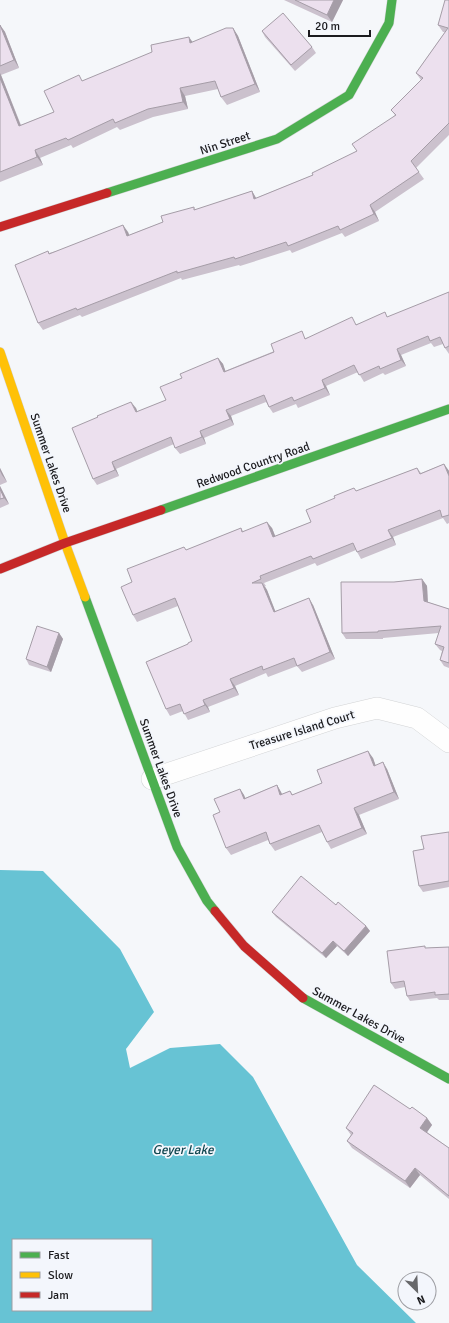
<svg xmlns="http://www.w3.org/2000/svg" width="449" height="1323" font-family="Signika,sans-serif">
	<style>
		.water { fill: #67c3d4; fill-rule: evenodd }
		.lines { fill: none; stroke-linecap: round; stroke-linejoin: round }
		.street-casing { stroke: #d3d4d6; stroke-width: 22 }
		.fast-casing { stroke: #d3d4d6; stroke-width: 10 }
		.slow-casing { stroke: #d3d4d6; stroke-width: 10 }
		.jam-casing { stroke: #d3d4d6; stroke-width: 10 }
		.street { stroke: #fefefe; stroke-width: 21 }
		.fast { stroke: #4caf50; stroke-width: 9 }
		.slow { stroke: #ffc107; stroke-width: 9 }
		.jam { stroke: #c62828; stroke-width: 9 }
		.wall { fill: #cbc1cd }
		.shaded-wall { fill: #a59da7 }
		.building { fill: #ece0ee; stroke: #a59da7 }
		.labels { text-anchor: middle; stroke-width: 3.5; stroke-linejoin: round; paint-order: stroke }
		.street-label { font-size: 12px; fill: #1b1b1e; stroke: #f3f6fc }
		.water-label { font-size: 13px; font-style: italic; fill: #104750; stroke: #f3f6fc }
	</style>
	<rect width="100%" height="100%" fill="#f5f7fa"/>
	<!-- water -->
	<path class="water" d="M0,870L43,871L120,949L154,1012L126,1049L130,1068L170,1048L220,1044L253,1077L357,1265L416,1323H0ZM13,1240H151V1310H13Z"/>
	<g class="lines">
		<!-- street casing -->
		<g class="street-casing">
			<path id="street" d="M152,779L335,718L377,708L417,718L449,742"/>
		</g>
		<!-- fast casing -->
		<g class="fast-casing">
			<g id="fast">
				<path d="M107,193L277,139L349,95L389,23L392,0"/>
				<path d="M161,510L449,409"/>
				<path d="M85,597L177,847L207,901L215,911"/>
				<path d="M303,998L449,1079"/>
			</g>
		</g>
		<!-- slow casing -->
		<g class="slow-casing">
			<path id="slow" d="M0,352L65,543L85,597"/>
		</g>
		<!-- jam casing -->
		<g class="jam-casing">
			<g id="jam">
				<path d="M0,227L107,193"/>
				<path d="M0,569L65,543L161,510"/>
				<path d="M215,911L244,946L303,998"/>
			</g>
		</g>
		<!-- street -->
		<use href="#street" class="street"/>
		<!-- fast -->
		<use href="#fast" class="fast"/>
		<!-- slow -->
		<use href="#slow" class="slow"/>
		<!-- jam -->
		<use href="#jam" class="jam"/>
	</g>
	<!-- wall -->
	<g class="wall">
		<path d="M284,0H343L332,22Z"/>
		<path d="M449,0V135L416,168L424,179L375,212L379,221L345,237L342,233L292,253L290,250L240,266L239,265L182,280L181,278L82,317L80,315L43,330L38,323L48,251L49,253L128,232L129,235L163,222L194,207L195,210L252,191L256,198L313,175L357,151L395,115L391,110L421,80L416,73L445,32H443L438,25Z"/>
		<path d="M0,25L5,32L19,68L1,75L21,125L54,112L83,81L233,28L238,36L260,92L227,105L221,97L218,89L185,96L188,109L153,117L120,130L117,127L73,148L71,145L40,158L43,165L0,182Z"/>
		<path d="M262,31L312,47L316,53L295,71L265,37Z"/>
		<path d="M449,292V354L445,348L443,344L434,347L431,343L401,355L406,366L385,375L383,373L364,382L358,372L326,386L330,395L298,408L296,404L273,413L269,407L266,402L231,416L234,425L204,438L206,444L180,454L175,448L174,444L116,469L119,476L97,485L93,479L136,408L137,412L166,400L182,378L218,358L223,364L225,371L306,338L357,324L388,317Z"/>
		<path d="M444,464L449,471V523L447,524L443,518L393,537L396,545L361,559L356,550L317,566L315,563L264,583L266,586H265L267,590L275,611L313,605L335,659L302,672L297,666L268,677L266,673L235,686L239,695L208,707L210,712L188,720L183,711L170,716L166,709L188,644L192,641L178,606L137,622L133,615L132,582L187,550L241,528L243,531L272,528L275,536L311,522L357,491L417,468L421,473Z"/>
		<path d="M0,468L7,482L0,485Z"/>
		<path d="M0,486L9,504L0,508Z"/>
		<path d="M422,579L427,586L428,602L449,609V668L444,666L440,660L442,651L440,650L435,644L439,633L383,638V639H346L342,633L394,582Z"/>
		<path d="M59,633L63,639L51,672L29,665L26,659Z"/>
		<path d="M373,758L375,765L387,769L399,799L359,815L367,834L331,849L327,842L322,832L275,851L270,844L268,840L231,855L226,848L220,812L240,789L244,795L245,798L277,785L282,794L290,791L293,795L322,783Z"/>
		<path d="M449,832V887L423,892L419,886L424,849Z"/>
		<path d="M336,905L366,926L370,931L348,956L337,946L326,958L276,917L272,912Z"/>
		<path d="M449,947V1000H439L437,998L410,1001L407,996L405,987L395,989L391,983L427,948Z"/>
		<path d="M410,1109L427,1118L432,1125L427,1132L449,1148V1199L420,1175L410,1188L352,1148L347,1141L351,1135L346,1128Z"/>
	</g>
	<!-- shaded-wall -->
	<g class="shaded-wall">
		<path d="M334,0H343L332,22L327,15Z"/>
		<path d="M0,25L5,32L19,68L14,60Z"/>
		<path d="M233,28L238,36L260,92L255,84Z"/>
		<path d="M189,37L194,44L190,43Z"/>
		<path d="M0,73L1,75L24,134L19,126L0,78Z"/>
		<path d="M180,88L185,96L188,109L183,102Z"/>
		<path d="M35,150L40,158L43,165L37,157Z"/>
		<path d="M252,191L256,198L254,199Z"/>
		<path d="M370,205L375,212L379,221L374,214Z"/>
		<path d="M123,225L128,232L132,243L127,236Z"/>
		<path d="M397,349L401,355L406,366L401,360Z"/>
		<path d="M218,358L223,364L228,378L224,372Z"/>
		<path d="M322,380L326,386L330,395L325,388Z"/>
		<path d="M131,402L136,408L140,419L136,412Z"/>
		<path d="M226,410L231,416L234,425L230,419Z"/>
		<path d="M200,431L204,438L206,444L202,437Z"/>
		<path d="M112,462L116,469L119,476L115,470Z"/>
		<path d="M444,464L449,471V476Z"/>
		<path d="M0,468L7,482L2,475L0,471Z"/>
		<path d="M0,486L9,504L4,498L0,489Z"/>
		<path d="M267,522L272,528L278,543L273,537Z"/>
		<path d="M388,530L393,537L396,545L392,538Z"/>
		<path d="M422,579L427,586L428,607L424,601Z"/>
		<path d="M262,583L267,590L278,618L274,612Z"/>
		<path d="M309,598L313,605L335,659L330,652Z"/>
		<path d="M59,633L63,639L51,672L47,667Z"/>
		<path d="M230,679L235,686L239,695L234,688Z"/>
		<path d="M203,700L208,707L210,712L205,705Z"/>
		<path d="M368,751L373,758L378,772L374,766Z"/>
		<path d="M383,762L387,769L399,799L394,792Z"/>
		<path d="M277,785L281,792L285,801L280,795Z"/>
		<path d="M240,789L244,795L248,805L244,799Z"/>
		<path d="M354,808L359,815L367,834L362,828Z"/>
		<path d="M366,926L370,931L348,956L344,951Z"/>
		<path d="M333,941L337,946L326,958L322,953Z"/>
		<path d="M427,1118L432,1125L425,1135L420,1128Z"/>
		<path d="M415,1168L420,1175L410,1188L405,1181Z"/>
	</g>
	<!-- building -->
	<g class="building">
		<path d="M295,0H334L327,15Z"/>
		<path d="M445,0H449V123L411,161L419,172L370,205L374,214L340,230L338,226L288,246L286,242L235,259L234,257L177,273V271L77,310L76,308L38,323L15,265L48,251L49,254L123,225L127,236L163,222L161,216L194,207V210L252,191L254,199L313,175L312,173L357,151L352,144L396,115L391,110L423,78L416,73L448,28L438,25Z"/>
		<path d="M283,13L312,47L291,65L262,31Z"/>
		<path d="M0,25L14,60L0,66Z"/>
		<path d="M226,28H233L255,84L221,97L215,81L180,88L183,102L148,109L115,123L113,119L68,140L66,138L35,150L37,157L0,172V78L19,126L54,112L44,91L79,75L82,81L152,52L151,45L189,37L190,43Z"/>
		<path d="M449,292V346L445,348L440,337L430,341L428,336L397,349L401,360L380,369L379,366L359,375L354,365L322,380L325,388L294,401L292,397L269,407L264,395L226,410L230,419L200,431L202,437L175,448L171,437L112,462L115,470L93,479L72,428L98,417L97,416L131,402L136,412L166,400L160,387L182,378L180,374L218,358L224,372L274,352L271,344L302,331L305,339L352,317L356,325L385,312L387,317Z"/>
		<path d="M444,464L449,476V515L442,517L440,510L388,530L392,538L357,552L353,543L313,559L311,556L260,576L261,579L252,583H262L274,612L309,598L330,652L297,666L294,658L263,670L262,666L230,679L234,688L203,700L205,705L184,714L180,704L166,709L146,662L188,644V643L192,641L175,598L133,615L121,587L132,582L127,569L184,547L186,550L241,528L242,532L267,522L273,537L311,522L306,510L335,498L334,496L354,488L356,491L417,468L420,474Z"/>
		<path d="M0,489L4,498L0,499Z"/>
		<path d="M422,579L424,601L449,609V663L440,660L444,647L435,644L441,626L378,631V632L342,633L341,582H394Z"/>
		<path d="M37,626L59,633L47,667L26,659Z"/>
		<path d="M368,751L374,766L383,762L394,792L354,808L362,828L327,842L319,825L270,844L266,832L226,848L213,815L220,812L214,799L240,789L244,799L277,785L280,795L290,791L292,795L322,783L317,770Z"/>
		<path d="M449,832V881L419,886L413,851L424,849L421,836Z"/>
		<path d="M301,876L336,905L338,902L366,926L344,951L333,941L322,953L272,912Z"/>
		<path d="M425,946V948L449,947V994L435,995V992L407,996L404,981L391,983L387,951Z"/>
		<path d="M374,1085L410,1109L412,1107L427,1118L420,1128L449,1148V1196L415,1168L405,1181L347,1141L353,1133L346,1128Z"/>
	</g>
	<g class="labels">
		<!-- street labels -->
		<g class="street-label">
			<text transform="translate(225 143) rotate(-18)" y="4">Nin Street</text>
			<text transform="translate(51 463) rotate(71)" y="4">Summer Lakes Drive</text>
			<text transform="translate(253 465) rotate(-19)" y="4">Redwood Country Road</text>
			<text transform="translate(302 730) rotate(-17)" y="4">Treasure Island Court</text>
			<text transform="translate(161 768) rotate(70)" y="4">Summer Lakes Drive</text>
			<text transform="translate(359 1015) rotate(29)" y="4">Summer Lakes Drive</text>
		</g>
		<!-- water labels -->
		<g class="water-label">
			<text x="183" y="1154">Geyer Lake</text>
		</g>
	</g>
	<!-- legend -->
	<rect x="12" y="1239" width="140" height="72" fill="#f3f6fc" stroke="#9d9ea3"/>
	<rect x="20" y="1252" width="20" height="6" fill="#4caf50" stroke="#9d9ea3"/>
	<text x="48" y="1259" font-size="12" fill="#1b1b1e">Fast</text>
	<rect x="20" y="1272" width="20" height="6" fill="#ffc107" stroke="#9d9ea3"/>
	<text x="48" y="1279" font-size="12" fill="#1b1b1e">Slow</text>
	<rect x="20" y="1292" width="20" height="6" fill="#c62828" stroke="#9d9ea3"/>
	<text x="48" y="1299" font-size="12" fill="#1b1b1e">Jam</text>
	<!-- north arrow -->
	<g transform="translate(417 1291) rotate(156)"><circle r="19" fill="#f3f6fc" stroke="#9d9ea3"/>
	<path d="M0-3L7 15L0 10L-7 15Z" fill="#67686b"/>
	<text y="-6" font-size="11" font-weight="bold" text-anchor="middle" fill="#1b1b1e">N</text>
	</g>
	<!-- scale -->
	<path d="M309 30v6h61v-6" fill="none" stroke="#1b1b1e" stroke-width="2"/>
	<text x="315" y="30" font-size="12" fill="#1b1b1e" stroke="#f3f6fc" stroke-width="3" paint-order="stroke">20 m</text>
</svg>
